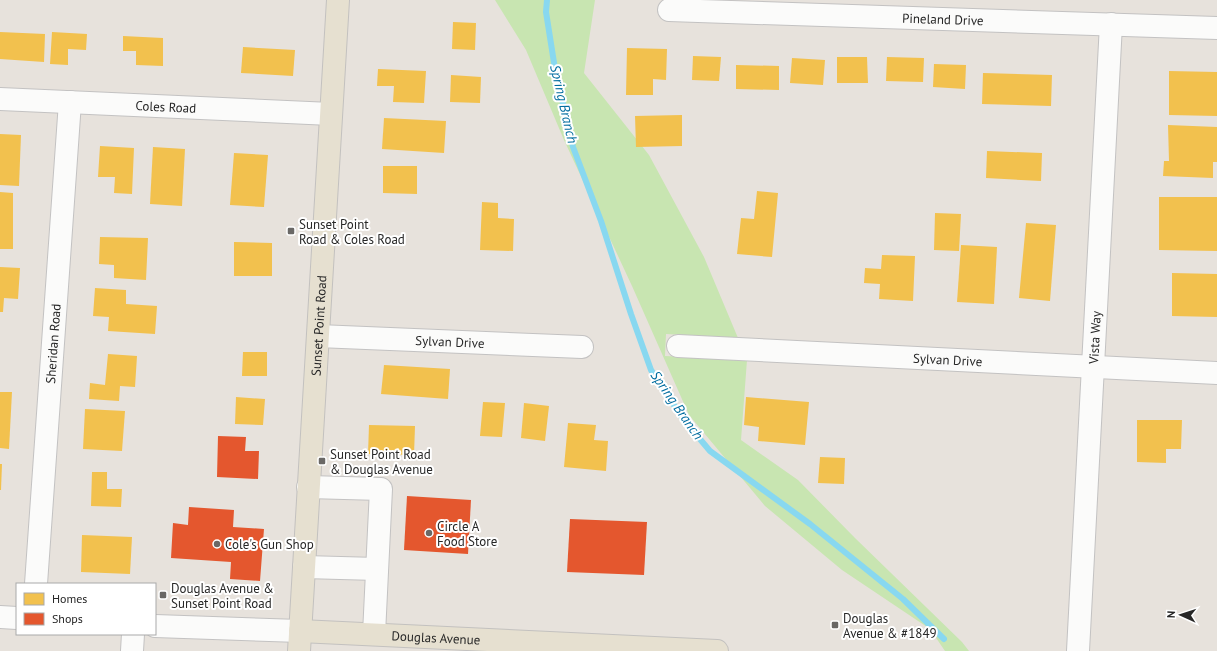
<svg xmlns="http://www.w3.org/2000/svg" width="1217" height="651" font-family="'PT Sans',sans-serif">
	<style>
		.green { fill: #c8e5b1 }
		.homes { fill: #f2c14e }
		.shops { fill: #e4572e }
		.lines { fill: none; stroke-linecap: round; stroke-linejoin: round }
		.stream { stroke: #88d8f0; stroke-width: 6 }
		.minor-casing { stroke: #c3c2c2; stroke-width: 24 }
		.major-casing { stroke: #c3c1bf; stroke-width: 24 }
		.minor { stroke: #fbfbfa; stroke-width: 22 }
		.major { stroke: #e6e0d0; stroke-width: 22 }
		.poi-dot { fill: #6a6866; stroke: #fff; stroke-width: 1.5 }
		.labels { text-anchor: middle; stroke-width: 4; stroke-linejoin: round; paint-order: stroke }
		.street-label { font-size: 13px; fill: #272727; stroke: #fff }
		.poi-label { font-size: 13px; fill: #272727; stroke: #fff; text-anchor: start }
		.water-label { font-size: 14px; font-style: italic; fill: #036ea0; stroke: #fff }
	</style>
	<rect width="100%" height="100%" fill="#e7e2dc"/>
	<!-- green -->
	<path class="green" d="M495,0H595L584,73L649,155L704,257L738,338L666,334L665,356L747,360L741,440L798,480L855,538L962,642L969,651H945L930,629L842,570L765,506L689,415L632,286L564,140L526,50Z"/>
	<!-- homes -->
	<g class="homes">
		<path d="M453,22L476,23L475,50L452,49Z"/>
		<path d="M0,32L45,34L44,62L0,59Z"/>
		<path d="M52,32L87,34L86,50L68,49V65L50,64Z"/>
		<path d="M123,36L163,38V66L136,65V51H123Z"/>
		<path d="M243,47L295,50L293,76L241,73Z"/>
		<path d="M627,48L667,49L666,80L653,79V95H626Z"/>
		<path d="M693,56L721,57L719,81L692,80Z"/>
		<path d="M837,57H867L868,83H837Z"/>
		<path d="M887,57L924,58L923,82L886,81Z"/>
		<path d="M792,58L825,60L823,85L790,83Z"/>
		<path d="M934,64L966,65L965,89L933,87Z"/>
		<path d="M736,65L779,66V90L736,89Z"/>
		<path d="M378,69L426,71L424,103L393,102L394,86H377Z"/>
		<path d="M1169,71L1217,72V116L1169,115Z"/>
		<path d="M983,73L1052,75L1051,106L982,104Z"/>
		<path d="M451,75L481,77L480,103L450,102Z"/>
		<path d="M682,115V146L636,147L635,116Z"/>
		<path d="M384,118L446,121L444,153L382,149Z"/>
		<path d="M1168,125L1217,127V162H1213V178L1163,176L1164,161H1169Z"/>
		<path d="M0,134L21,135L19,186L0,185Z"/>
		<path d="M100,146L134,148L132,194L114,193L115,177H98Z"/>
		<path d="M153,147L185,149L182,206L150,204Z"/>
		<path d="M987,151L1042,153L1041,181L986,178Z"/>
		<path d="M234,153L268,155L264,207L230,205Z"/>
		<path d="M383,166H417V194L383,193Z"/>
		<path d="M757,191L778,193L772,257L737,254L741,218L754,219Z"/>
		<path d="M0,192L13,193V249H0Z"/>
		<path d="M1159,197H1217V251L1159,250Z"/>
		<path d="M482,202L498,203V218L514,219L513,251L480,250Z"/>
		<path d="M935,213L961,214L959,251L934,250Z"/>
		<path d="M1026,223L1056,225L1050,301L1019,298Z"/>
		<path d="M100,237L148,238L146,280L114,278V265L99,264Z"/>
		<path d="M234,242L272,243V276H234Z"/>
		<path d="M961,245L997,247L994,304L957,302Z"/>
		<path d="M882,255L915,256L913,301L879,299L880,284L864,283L865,268L881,269Z"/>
		<path d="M0,267L20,268L18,299L4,298L3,312H0Z"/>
		<path d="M1172,273L1217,274V317L1172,316Z"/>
		<path d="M95,288L126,290V304L157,306L155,334L108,331L109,317L93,316Z"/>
		<path d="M243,352H267V376H242Z"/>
		<path d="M108,354L137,356L135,387L120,386L119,401L89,399L90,383L105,385Z"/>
		<path d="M384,365L450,369L448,399L381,394Z"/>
		<path d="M0,392H12L9,449L0,448Z"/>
		<path d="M236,397L265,399L263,425L235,424Z"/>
		<path d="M746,397L809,402L805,445L758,441L759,427L744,425Z"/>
		<path d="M483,402L505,403L502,437L480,436Z"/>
		<path d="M524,403L549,406L545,441L521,438Z"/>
		<path d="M85,409L125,411L122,451L83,449Z"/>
		<path d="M1137,420H1182L1181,449H1166V463L1137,462Z"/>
		<path d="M568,423L596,425L594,440L608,441L606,471L564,467Z"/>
		<path d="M369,425L415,426L414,455L368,454Z"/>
		<path d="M820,457L845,458L844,484L818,483Z"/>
		<path d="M0,464H2L1,490H0Z"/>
		<path d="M92,472H107V489H122L121,507L91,506Z"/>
		<path d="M82,535L132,537L130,574L81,572Z"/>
	</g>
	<!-- shops -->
	<g class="shops">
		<path d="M218,436L246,437L245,451H259L258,479L217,477Z"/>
		<path d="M407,496L471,500L468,554L404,550Z"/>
		<path d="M189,507L234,510L233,527L264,529L260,581L230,579L231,562L171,558L173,523L188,525Z"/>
		<path d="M570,519L647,522L644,575L567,572Z"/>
	</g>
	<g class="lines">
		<!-- stream -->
		<path class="stream" d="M547,0L546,12L555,69L573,147L601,221L631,314L651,370L683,419L710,451L810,524L903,599L944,639"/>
		<!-- minor casing -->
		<g class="minor-casing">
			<g id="minor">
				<path id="s1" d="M669,10L1217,28"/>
				<path id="s2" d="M0,99L331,114"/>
				<path id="s3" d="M318,336L582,347"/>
				<path id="s4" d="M678,346L1217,373"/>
				<path d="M308,487L381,489L374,634"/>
				<path d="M304,567L377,569"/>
				<path id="s5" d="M36,584L70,102"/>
				<path d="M0,617L17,618"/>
				<path d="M155,626L300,631"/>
				<path d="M132,651L133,634"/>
				<path id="s6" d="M1078,651L1111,24"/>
			</g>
		</g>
		<!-- major casing -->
		<g class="major-casing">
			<g id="major">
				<path id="s7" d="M300,631L717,651"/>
				<path id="s8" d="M299,651L338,0"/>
			</g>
		</g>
		<!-- minor -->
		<use href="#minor" class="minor"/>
		<!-- major -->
		<use href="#major" class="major"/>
	</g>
	<!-- markers -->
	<g class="poi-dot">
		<rect x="287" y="227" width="8" height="8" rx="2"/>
		<rect x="318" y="457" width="8" height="8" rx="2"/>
		<circle cx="429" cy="533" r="4"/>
		<circle cx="217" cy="544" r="4"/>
		<rect x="159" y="591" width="8" height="8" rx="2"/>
		<rect x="831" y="621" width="8" height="8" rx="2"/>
	</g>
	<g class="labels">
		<!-- street labels -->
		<g class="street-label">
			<text dy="5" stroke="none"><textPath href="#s1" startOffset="274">Pineland Drive</textPath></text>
			<text dy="5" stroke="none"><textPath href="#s2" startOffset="166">Coles Road</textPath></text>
			<text dy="5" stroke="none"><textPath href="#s8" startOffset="326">Sunset Point Road</textPath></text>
			<text dy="5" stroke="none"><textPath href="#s6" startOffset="314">Vista Way</textPath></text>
			<text dy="5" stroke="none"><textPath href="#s3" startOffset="132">Sylvan Drive</textPath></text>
			<text dy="5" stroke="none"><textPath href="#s5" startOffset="241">Sheridan Road</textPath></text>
			<text dy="5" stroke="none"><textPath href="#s4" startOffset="270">Sylvan Drive</textPath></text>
			<text dy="5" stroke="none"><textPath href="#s7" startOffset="136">Douglas Avenue</textPath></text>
		</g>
		<!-- poi labels -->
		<g class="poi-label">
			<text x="299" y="229">Sunset Point<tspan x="299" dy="15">Road &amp; Coles Road</tspan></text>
			<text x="330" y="459">Sunset Point Road<tspan x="330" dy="15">&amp; Douglas Avenue</tspan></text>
			<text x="437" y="531">Circle A<tspan x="437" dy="15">Food Store</tspan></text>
			<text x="225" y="549">Cole's Gun Shop</text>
			<text x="171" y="593">Douglas Avenue &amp;<tspan x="171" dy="15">Sunset Point Road</tspan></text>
			<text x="843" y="623">Douglas<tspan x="843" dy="15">Avenue &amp; #1849</tspan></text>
		</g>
		<!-- water labels -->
		<g class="water-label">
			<text transform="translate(564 104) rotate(77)" y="5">Spring Branch</text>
			<text transform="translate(677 405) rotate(55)" y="5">Spring Branch</text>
		</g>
	</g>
	<!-- legend -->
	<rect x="16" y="583" width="140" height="52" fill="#ffffff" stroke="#a9a9a9"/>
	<rect x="24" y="593" width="20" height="12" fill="#f2c14e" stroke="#a9a9a9"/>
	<text x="52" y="603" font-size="12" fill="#272727">Homes</text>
	<rect x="24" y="613" width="20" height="12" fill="#e4572e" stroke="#a9a9a9"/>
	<text x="52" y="623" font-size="12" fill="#272727">Shops</text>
	<!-- north arrow -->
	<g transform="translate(1181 615) rotate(273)" stroke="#ffffff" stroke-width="3" paint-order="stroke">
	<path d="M0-3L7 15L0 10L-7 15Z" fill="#272727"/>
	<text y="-6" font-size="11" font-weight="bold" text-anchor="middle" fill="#272727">N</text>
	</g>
</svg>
